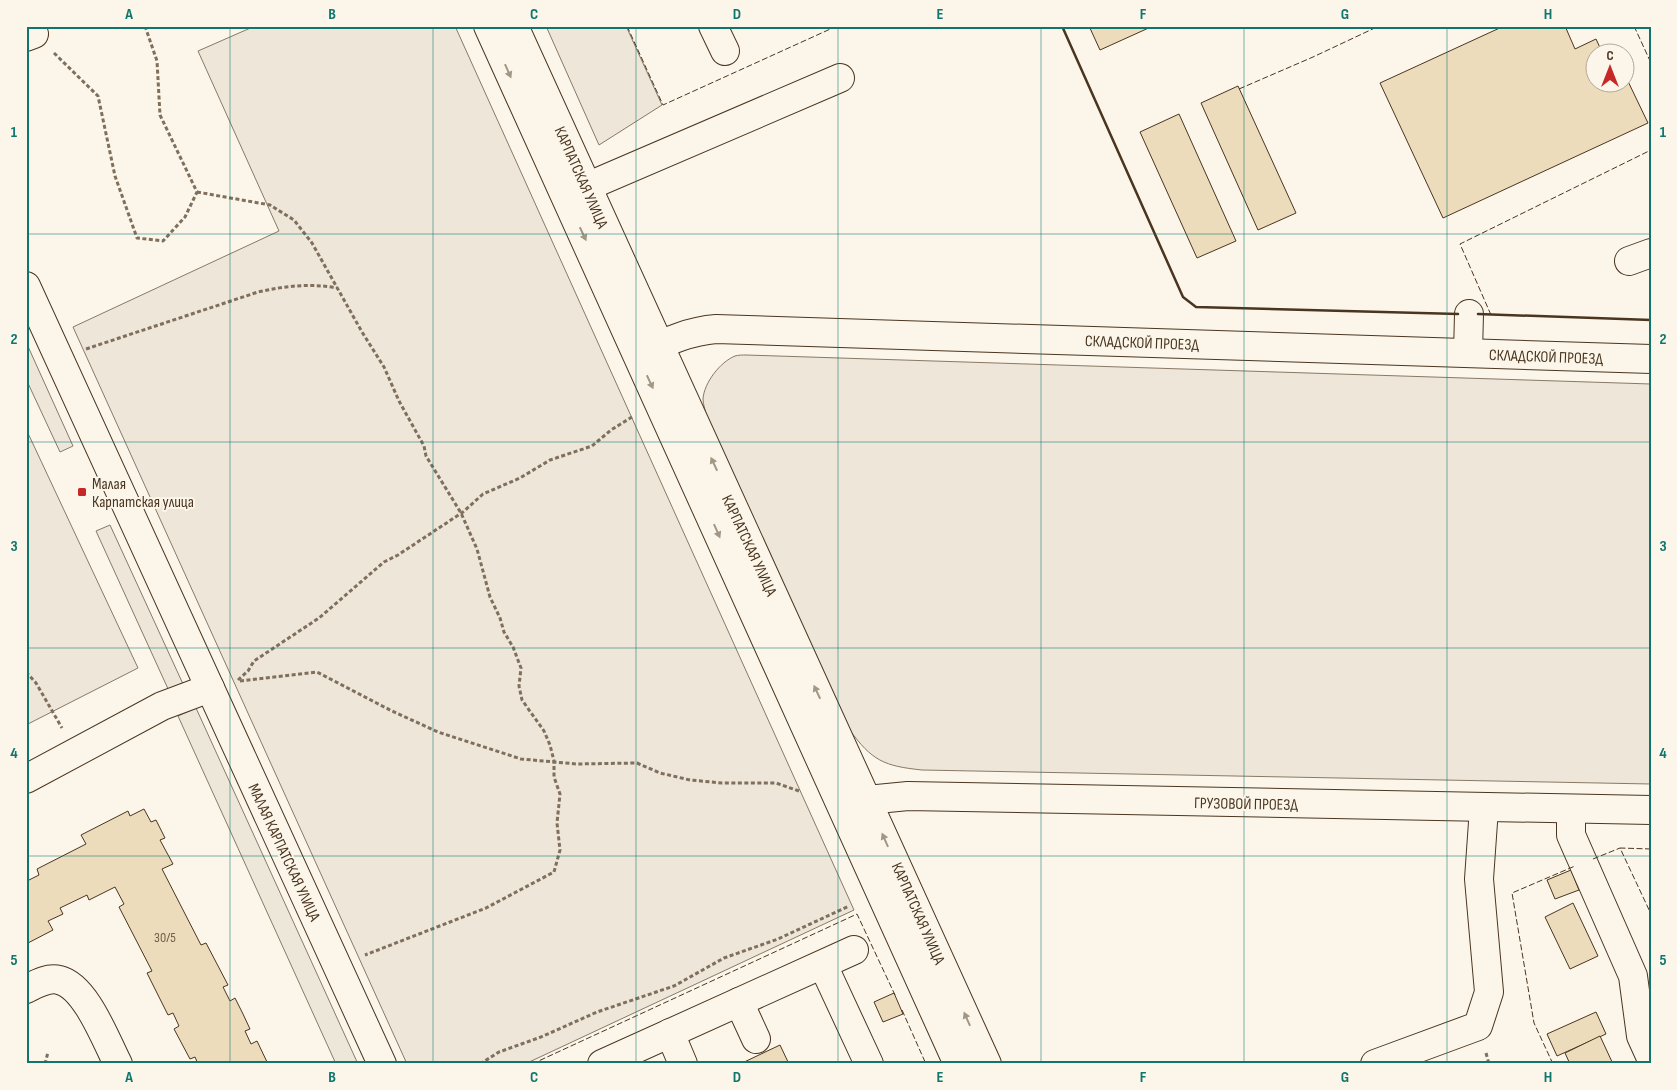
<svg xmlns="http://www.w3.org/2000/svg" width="1677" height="1090" font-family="'Sofia Sans Condensed',sans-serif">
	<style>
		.green { fill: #ede6d9; stroke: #887966 }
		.parking { fill: #ede7d9; stroke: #887966 }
		.building { fill: #ecdcbc; stroke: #4a3520 }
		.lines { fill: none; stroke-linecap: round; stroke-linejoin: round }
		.minor-casing { stroke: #4a3520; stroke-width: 30 }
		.path { stroke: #7f6f5c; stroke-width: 3; stroke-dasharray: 4 2.5; stroke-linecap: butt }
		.minor { stroke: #fbf6e9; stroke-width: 28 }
		.fence { stroke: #4a3520; stroke-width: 1; stroke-dasharray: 6 2.5; stroke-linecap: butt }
		.wall { stroke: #4a3520; stroke-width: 2.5 }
		.oneway { fill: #a29684 }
		.grid { fill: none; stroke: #0f766e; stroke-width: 1; stroke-opacity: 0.55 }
		.poi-dot { fill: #c62828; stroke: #fbf6e9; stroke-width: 2 }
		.labels { text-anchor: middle; stroke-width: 4; stroke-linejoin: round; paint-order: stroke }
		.number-label { font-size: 14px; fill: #725f47 }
		.street-label { font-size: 16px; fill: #4a3520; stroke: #fbf6e9 }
		.poi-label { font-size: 16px; fill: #4a3520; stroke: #fbf6e9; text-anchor: start }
		.neatline { fill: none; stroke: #0f766e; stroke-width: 2 }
		.grid-label { font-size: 16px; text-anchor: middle; font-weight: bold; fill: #0f766e }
	</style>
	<rect width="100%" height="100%" fill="#fbf6e9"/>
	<!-- green -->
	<g class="green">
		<path d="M255,26H455L854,910L525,1064H407L73,327L279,231L198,51Z"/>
		<path d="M546,26H626L662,105L599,145Z"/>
		<path d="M26,342L73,446L60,452L26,379Z"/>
		<path d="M746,355L1651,384V784L922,770C884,766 872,761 849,729L707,418C706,412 703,405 703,399C704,383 720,362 735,356C738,355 743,355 746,355Z"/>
		<path d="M26,429L138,668L26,725Z"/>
		<path d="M110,525L183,684L169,691L96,531Z"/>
	</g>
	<!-- parking -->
	<path class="parking" d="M196,708L358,1064H336L178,716Z"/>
	<!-- building -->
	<g class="building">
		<path d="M1089,26H1153L1100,50Z"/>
		<path d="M1504,26H1565L1575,49L1596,39L1602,52H1594V82H1624V73L1648,123L1443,218L1380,83Z"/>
		<path d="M1238,86L1296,213L1258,230L1201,103Z"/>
		<path d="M1179,114L1236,241L1197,258L1140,132Z"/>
		<path d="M144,809L151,822L156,820L165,838L160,840L173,864L162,869L201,945L206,943L228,985L223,987L230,1001L235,998L243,1014L250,1029L245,1031L251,1044L257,1041L268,1064H198L195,1057L190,1059L174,1029L179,1026L173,1013L168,1015L147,973L152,971L119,907L124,904L115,887L89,900L87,895L60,908L63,914L48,921L53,930L26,944V879L27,881L39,875L37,869L86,844L81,835L128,811L130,816Z"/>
		<path d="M1571,870L1579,890L1555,899L1547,880Z"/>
		<path d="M1573,903L1598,956L1570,969L1545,917Z"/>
		<path d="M894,993L903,1014L883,1022L874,1002Z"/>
		<path d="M1596,1012L1606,1034L1557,1056L1547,1034Z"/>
		<path d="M1600,1036L1613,1064H1570L1565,1053Z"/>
		<path d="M780,1045L789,1064H740Z"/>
	</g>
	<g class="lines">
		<!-- minor casing -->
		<g class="minor-casing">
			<g id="minor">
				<path d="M488,26L958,1064"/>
				<path d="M514,26L987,1064"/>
				<path d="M713,26L725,51"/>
				<path d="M26,37L34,34"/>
				<path d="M570,194L840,78"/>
				<path d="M1629,261L1651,253"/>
				<path d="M26,286L382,1064"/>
				<path d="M642,353C666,342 689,331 716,329L1651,359"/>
				<path d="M1468,353L1469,314"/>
				<path d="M26,779L162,706L210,688"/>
				<path d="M852,807L867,800L908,796L1651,810"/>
				<path d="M1571,809V835L1633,976L1641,1036L1651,1058"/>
				<path d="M823,965L869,1064"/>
				<path d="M26,989C36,984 48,977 59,980C86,986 106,1041 118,1064"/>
				<path d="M739,1002L756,1039"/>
				<path d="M670,1033L683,1064"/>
				<path d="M602,1064L854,950"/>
				<path d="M1375,1064L1478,1026L1489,992L1479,879L1484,808"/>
			</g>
		</g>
		<!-- path -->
		<g class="path">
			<path d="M54,53L98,96L115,176L137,238L163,241L185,217L197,192L160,115L157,61L145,26"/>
			<path d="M197,192L270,205L294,220L312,243L362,332L384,367L399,401L424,446L426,456L461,513L477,549L490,597L500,618L504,632L513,647L521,668L519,686L522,700L544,731L550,745L554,761V777L560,794L557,823L560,850L554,872L486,908L365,955"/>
			<path d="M86,349L258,292C285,286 310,283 337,288"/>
			<path d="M26,672L36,683L62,728"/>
			<path d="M238,680L248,671L254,661L319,618L384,562L398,555L463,512L483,494L520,478L550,460L592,446L611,430L632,417"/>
			<path d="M240,681L317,672L392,711L438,732L521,759L577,764L637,763L660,773L690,780L722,783H776L799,791"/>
			<path d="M1486,1053L1489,1064"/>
			<path d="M45,1064L48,1052"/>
			<path d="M480,1064L499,1052L541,1037L597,1012L674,986L724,958L778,939L849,906"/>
		</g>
		<!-- minor -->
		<use href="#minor" class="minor"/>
		<!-- fence -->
		<g class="fence">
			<path d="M627,26L663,105L837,26"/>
			<path d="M1634,26L1651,63"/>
			<path d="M1239,89L1313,57L1379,26"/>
			<path d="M1491,315L1460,244L1651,150"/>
			<path d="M1651,849L1620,848L1651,914"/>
			<path d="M1593,859L1620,848"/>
			<path d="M902,1010L926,1064"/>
			<path d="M532,1064L857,914L895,995"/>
			<path d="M1553,1064L1534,1023L1512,893L1575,866"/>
		</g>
		<!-- wall -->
		<g class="wall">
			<path d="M1062,26L1183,297L1196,307L1458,314"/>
			<path d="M1478,314L1651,320"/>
		</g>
	</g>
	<!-- one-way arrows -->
	<defs><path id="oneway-solid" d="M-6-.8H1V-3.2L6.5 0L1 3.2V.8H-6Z" transform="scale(1.25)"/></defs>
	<g class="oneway">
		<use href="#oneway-solid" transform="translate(508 71) rotate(66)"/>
		<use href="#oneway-solid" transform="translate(583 234) rotate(65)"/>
		<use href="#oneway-solid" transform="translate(650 382) rotate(65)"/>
		<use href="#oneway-solid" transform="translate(714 464) rotate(-115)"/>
		<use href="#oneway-solid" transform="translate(717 531) rotate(66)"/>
		<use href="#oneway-solid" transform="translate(817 692) rotate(-115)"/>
		<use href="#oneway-solid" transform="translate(885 840) rotate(-114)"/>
		<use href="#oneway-solid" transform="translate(967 1019) rotate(-114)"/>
	</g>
	<!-- grid -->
	<path class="grid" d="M230,26V1064M433,26V1064M636,26V1064M838,26V1064M1041,26V1064M1244,26V1064M1447,26V1064M26,234H1651M26,442H1651M26,648H1651M26,856H1651"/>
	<!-- markers -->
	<rect class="poi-dot" x="77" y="487" width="10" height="10" rx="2.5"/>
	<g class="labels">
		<!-- number labels -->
		<g class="number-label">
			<text x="165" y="942">30/5</text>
		</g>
		<!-- street labels -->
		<g class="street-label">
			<text transform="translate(582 177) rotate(66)" y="6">КАРПАТСКАЯ УЛИЦА</text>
			<text transform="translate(1142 342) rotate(2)" y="6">СКЛАДСКОЙ ПРОЕЗД</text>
			<text transform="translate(1546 356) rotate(2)" y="6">СКЛАДСКОЙ ПРОЕЗД</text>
			<text transform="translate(750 545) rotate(65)" y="6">КАРПАТСКАЯ УЛИЦА</text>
			<text transform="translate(1246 803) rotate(1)" y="6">ГРУЗОВОЙ ПРОЕЗД</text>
			<text transform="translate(285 852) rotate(65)" y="6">МАЛАЯ КАРПАТСКАЯ УЛИЦА</text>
			<text transform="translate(919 913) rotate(66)" y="6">КАРПАТСКАЯ УЛИЦА</text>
		</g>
		<!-- poi labels -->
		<g class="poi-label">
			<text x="92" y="489">Малая<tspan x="92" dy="18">Карпатская улица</tspan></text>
		</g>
	</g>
	<!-- border -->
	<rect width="1677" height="1090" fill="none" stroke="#fbf6e9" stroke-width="55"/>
	<!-- north arrow -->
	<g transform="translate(1610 68)"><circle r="24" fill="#fbf6e9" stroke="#b4a999"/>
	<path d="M0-4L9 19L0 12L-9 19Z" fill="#c62828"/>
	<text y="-8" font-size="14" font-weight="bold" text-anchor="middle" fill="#4a3520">С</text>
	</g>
	<rect x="28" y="28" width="1622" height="1034" class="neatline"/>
	<g class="grid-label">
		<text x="129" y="19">A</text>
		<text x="332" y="19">B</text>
		<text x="534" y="19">C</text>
		<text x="737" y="19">D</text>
		<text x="940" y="19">E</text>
		<text x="1143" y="19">F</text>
		<text x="1345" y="19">G</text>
		<text x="1548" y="19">H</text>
		<text x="14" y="137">1</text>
		<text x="1663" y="137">1</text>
		<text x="14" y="344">2</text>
		<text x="1663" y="344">2</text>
		<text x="14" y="551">3</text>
		<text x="1663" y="551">3</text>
		<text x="14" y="758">4</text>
		<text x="1663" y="758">4</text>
		<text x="14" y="965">5</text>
		<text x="1663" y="965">5</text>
		<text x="129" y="1082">A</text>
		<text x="332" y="1082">B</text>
		<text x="534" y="1082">C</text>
		<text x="737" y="1082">D</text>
		<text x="940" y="1082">E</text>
		<text x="1143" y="1082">F</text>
		<text x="1345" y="1082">G</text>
		<text x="1548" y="1082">H</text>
	</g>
</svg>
